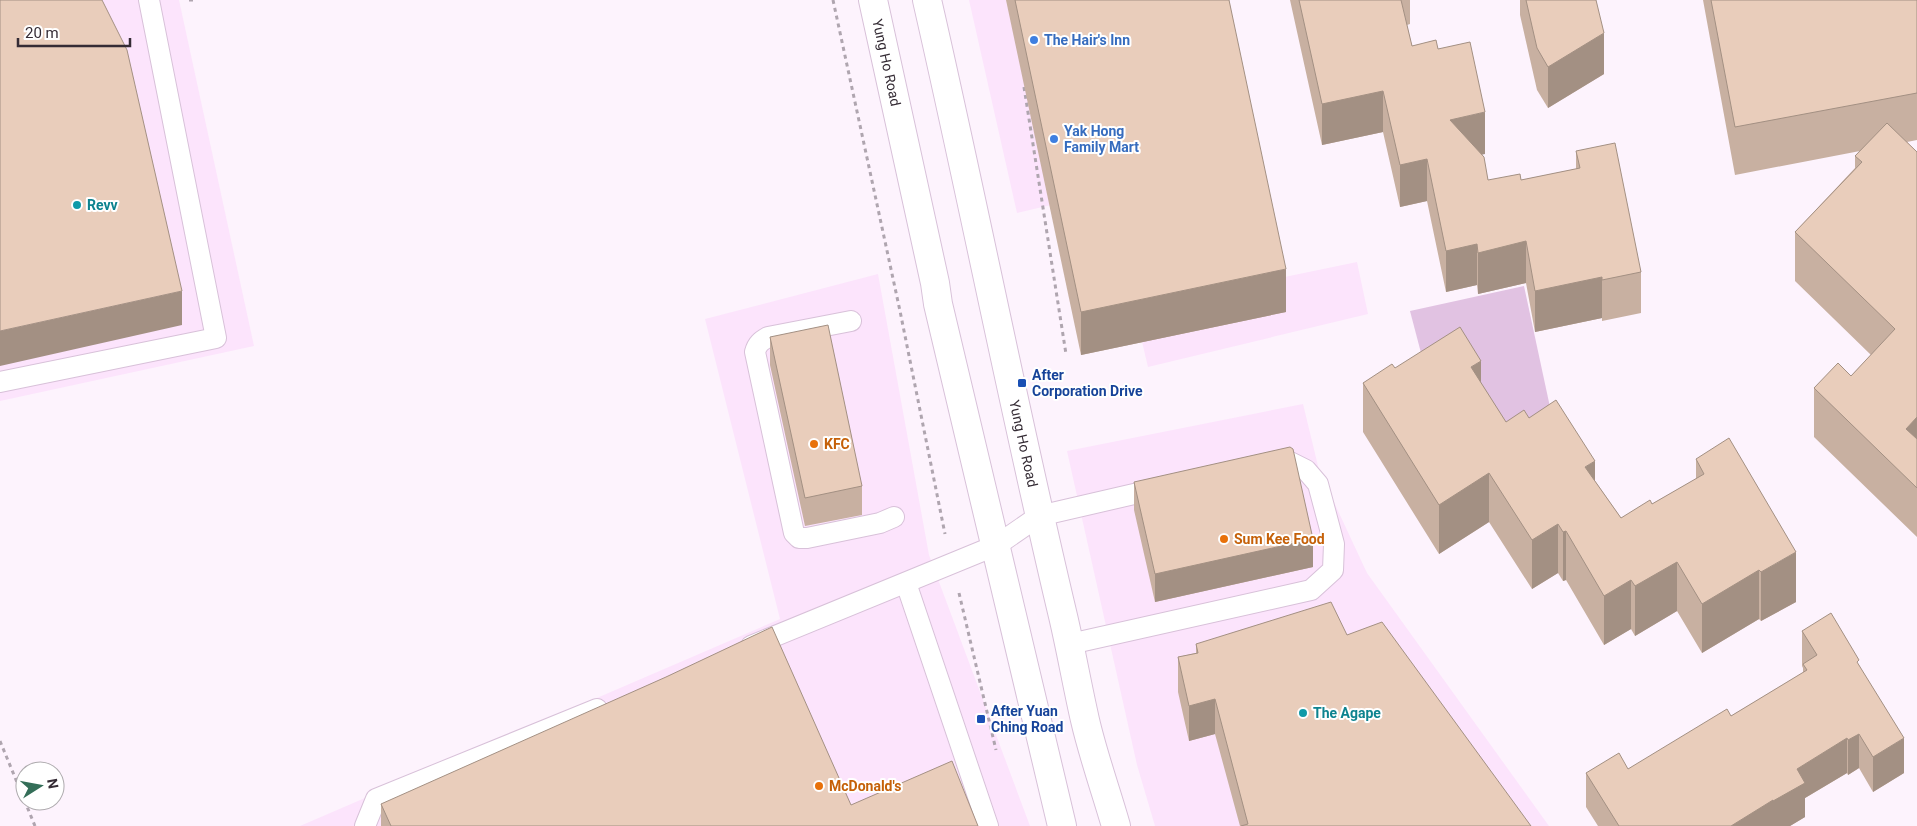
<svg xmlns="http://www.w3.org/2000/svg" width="1917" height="826" font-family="Roboto,sans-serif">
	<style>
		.built { fill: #fce4fc }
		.green { fill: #e1c2e2 }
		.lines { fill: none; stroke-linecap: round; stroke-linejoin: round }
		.service-casing { stroke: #d8c1d9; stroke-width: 22 }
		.minor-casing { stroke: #d8c1d9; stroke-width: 30 }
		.path { stroke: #afa5af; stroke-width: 3; stroke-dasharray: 4 4; stroke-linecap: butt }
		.service { stroke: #fff; stroke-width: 20 }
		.minor { stroke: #fff; stroke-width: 28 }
		.wall { fill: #c8b0a1 }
		.shaded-wall { fill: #a39083 }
		.building { fill: #e9cdbb; stroke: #a39083 }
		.shop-dot { fill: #3f7fe0; stroke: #fff; stroke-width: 2 }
		.culture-dot { fill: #0f9aa8; stroke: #fff; stroke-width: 2 }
		.transit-dot { fill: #1a4fb4; stroke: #fff; stroke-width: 2 }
		.food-dot { fill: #e8710a; stroke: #fff; stroke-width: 2 }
		.labels { text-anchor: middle; stroke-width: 4; stroke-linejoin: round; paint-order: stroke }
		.shop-label { font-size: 14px; font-weight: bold; fill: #366cbe; stroke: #fff; text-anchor: start }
		.street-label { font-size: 14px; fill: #352c35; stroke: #fff }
		.culture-label { font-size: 14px; font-weight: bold; fill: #0d838f; stroke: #fff; text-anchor: start }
		.transit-label { font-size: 14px; font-weight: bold; fill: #164399; stroke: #fff; text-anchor: start }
		.food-label { font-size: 14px; font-weight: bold; fill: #c56008; stroke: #fff; text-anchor: start }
	</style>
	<rect width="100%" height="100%" fill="#fdf3fd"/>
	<!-- built -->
	<g class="built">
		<path d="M0,0H179L254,346L0,401Z"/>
		<path d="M969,0H1040L1076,199L1017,213Z"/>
		<path d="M1357,262L1368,314L1148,367L1134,308Z"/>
		<path d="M878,274L929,555L1030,826H300L780,619L705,319Z"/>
		<path d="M1303,404L1319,470L1367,573L1549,826H1155L1137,765L1067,451Z"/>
	</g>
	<!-- green -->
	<path class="green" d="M1524,286L1556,435L1509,463L1431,391L1410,311Z"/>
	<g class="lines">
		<!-- service casing -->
		<g class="service-casing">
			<g id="service">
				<path d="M851,321L768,337C761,341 757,344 755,352L794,533L799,538H807L880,523L894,517"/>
				<path d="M0,382L216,338L149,0"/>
				<path d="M906,583L988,826"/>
				<path d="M1070,644L1311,590L1333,570L1334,544L1318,484L1306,470L1288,461L1271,463"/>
				<path d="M751,646L997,545L1039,516L1160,488"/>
				<path d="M365,826L376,799L597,709"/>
			</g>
		</g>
		<!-- minor casing -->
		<g class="minor-casing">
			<g id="minor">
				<path id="s1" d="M873,0L935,283L938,304L1062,826"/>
				<path id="s2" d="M927,0C974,205 1014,411 1063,616C1071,650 1077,685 1085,720C1093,755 1106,791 1116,826"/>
			</g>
		</g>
		<!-- path -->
		<g class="path">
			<path d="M189,0H194"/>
			<path d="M833,0L900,311L945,534"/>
			<path d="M1024,87L1066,354"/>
			<path d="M959,593L996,750"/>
			<path d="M0,741L35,826"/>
		</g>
		<!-- service -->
		<use href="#service" class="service"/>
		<!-- minor -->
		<use href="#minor" class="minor"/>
	</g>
	<!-- wall -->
	<g class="wall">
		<path d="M1006,0H1229L1286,312L1081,355Z"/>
		<path d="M1290,0H1410V24L1407,25L1412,46L1438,49L1485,154H1482L1488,180H1521L1576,169V151L1641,272V313L1602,321V318L1535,332L1526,283L1478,294L1477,285L1446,292L1427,201L1400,207L1383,132L1322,145Z"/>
		<path d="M1520,0H1596L1604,74L1548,108L1537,90L1520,15Z"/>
		<path d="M1703,0H1917V140L1907,142L1917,152V537L1814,437V388L1851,376L1871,355L1795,281V232L1855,168V156L1860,151L1735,175Z"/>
		<path d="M770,337L862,486V515L805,526L770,365Z"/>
		<path d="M1395,368L1481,383L1506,422L1529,418L1595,481L1621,518L1652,504L1696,479V459L1796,602L1761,621L1759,619L1702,653L1677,611L1635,636L1631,629L1604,645L1566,580L1563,581L1558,573L1532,589L1489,522L1439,554L1363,432V383Z"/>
		<path d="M1134,482L1313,567L1155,602L1134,510Z"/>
		<path d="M1802,631L1859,665L1904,773L1873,792L1859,768L1848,775L1847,773L1805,798V817L1790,826H1598L1586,807V773L1628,769L1731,716L1803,673V668L1802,666Z"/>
		<path d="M1347,635L1531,826H1240L1215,734L1189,741L1178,692V657L1196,653V644Z"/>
		<path d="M381,804L851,805L978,826H381Z"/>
	</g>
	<!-- shaded-wall -->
	<g class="shaded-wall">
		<path d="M1604,33V74L1548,108V67Z"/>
		<path d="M1383,91V132L1322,145V104Z"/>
		<path d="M1485,112V154L1450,162V120Z"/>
		<path d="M1427,159V201L1400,207V165Z"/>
		<path d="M1526,241V283L1478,294V253Z"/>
		<path d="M1477,244V285L1446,292V251Z"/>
		<path d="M1286,269V312L1081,355V312Z"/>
		<path d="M1602,277V318L1535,332V291Z"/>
		<path d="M182,291V325L0,366V331Z"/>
		<path d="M1481,361V410L1471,367Z"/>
		<path d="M1917,417V466L1906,429Z"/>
		<path d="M1595,461V510L1585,467Z"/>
		<path d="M1489,473V522L1439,554V505Z"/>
		<path d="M1558,524V573L1532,589V540Z"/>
		<path d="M1566,531V580L1563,581V532Z"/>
		<path d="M1313,539V567L1155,602V574Z"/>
		<path d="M1796,552V602L1761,621V572Z"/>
		<path d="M1677,562V611L1635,636V586Z"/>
		<path d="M1759,570V619L1702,653V604Z"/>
		<path d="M1631,580V629L1604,645V596Z"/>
		<path d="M1215,699V734L1189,741V706Z"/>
		<path d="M1859,734V768L1848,775V740Z"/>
		<path d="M1847,738V773L1805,798V817L1790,826H1773V801L1797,769Z"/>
		<path d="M1904,738V773L1873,792V757Z"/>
		<path d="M1773,800V826H1731Z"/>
	</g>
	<!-- building -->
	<g class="building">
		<path d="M0,0H102L127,50L182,291L0,331Z"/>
		<path d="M1015,0H1229L1286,269L1081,312Z"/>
		<path d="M1299,0H1401L1412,46L1436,40L1438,49L1470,42L1485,112L1450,120L1484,157L1488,180L1520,174L1521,180L1580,168L1576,151L1615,143L1641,272L1602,280V277L1535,291L1526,241L1478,253L1477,244L1446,251L1427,159L1400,165L1383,91L1322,104Z"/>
		<path d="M1526,0H1596L1604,33L1548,67L1537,48Z"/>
		<path d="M1711,0H1917V93L1735,127Z"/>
		<path d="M1887,123L1917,152V417L1906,429L1917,439V488L1814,388L1838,363L1851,376L1895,329L1795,232L1862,162L1855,156Z"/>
		<path d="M828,325L862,486L805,498L770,337Z"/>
		<path d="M1460,327L1481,361L1471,367L1506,422L1524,410L1529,418L1556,400L1595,461L1585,467L1621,518L1650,500L1652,504L1704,474L1696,459L1729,438L1796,552L1761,572L1759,570L1702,604L1677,562L1635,586L1631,580L1604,596L1566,531L1563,532L1558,524L1532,540L1489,473L1439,505L1363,383L1392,364L1395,368Z"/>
		<path d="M1290,447L1293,449L1313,539L1155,574L1134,482Z"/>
		<path d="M1331,602L1347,635L1382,622L1531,826H1241L1248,824L1215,699L1189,706L1178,657L1198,653L1196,644Z"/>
		<path d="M1831,613L1859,660L1857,662L1904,738L1873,757L1859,734L1848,740L1847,738L1797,769L1805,783L1773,801V800L1731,826H1619L1586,773L1619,753L1628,769L1727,709L1731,716L1807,670L1803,664L1817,655L1802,631Z"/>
		<path d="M772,627L851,805L952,761L978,826H391L381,804L666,677Z"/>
	</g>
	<!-- markers -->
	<g class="shop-dot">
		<circle cx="1034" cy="40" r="5"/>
		<circle cx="1054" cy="139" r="5"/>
	</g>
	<g class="culture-dot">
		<circle cx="77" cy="205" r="5"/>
		<circle cx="1303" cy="713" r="5"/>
	</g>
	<g class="transit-dot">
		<rect x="1017" y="378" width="10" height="10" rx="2.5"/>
		<rect x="976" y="714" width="10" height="10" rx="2.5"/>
	</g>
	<g class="food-dot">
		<circle cx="814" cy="444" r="5"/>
		<circle cx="1224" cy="539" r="5"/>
		<circle cx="819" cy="786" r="5"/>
	</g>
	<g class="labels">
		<!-- shop labels -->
		<g class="shop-label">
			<text x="1044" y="45">The Hair's Inn</text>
			<text x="1064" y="136">Yak Hong<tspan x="1064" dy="16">Family Mart</tspan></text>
		</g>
		<!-- street labels -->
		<g class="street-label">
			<text dy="5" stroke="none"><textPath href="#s1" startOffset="64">Yung Ho Road</textPath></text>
			<text dy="5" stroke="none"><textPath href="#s2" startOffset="454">Yung Ho Road</textPath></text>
		</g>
		<!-- culture labels -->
		<g class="culture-label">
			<text x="87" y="210">Revv</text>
			<text x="1313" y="718">The Agape</text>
		</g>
		<!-- transit labels -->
		<g class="transit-label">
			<text x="1032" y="380">After<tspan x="1032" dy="16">Corporation Drive</tspan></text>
			<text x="991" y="716">After Yuan<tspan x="991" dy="16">Ching Road</tspan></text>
		</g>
		<!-- food labels -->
		<g class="food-label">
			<text x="824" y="449">KFC</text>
			<text x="1234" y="544">Sum Kee Food</text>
			<text x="829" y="791">McDonald's</text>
		</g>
	</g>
	<!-- north arrow -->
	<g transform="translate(40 786) rotate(79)"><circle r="24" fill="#ffffff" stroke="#aeabae"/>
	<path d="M0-4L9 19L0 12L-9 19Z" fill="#346e58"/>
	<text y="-8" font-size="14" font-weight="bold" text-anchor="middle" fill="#352c35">N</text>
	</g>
	<!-- scale -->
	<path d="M18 38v8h112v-8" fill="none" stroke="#352c35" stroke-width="2.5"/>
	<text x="25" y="38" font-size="15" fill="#352c35" stroke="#ffffff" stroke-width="4" paint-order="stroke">20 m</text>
</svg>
